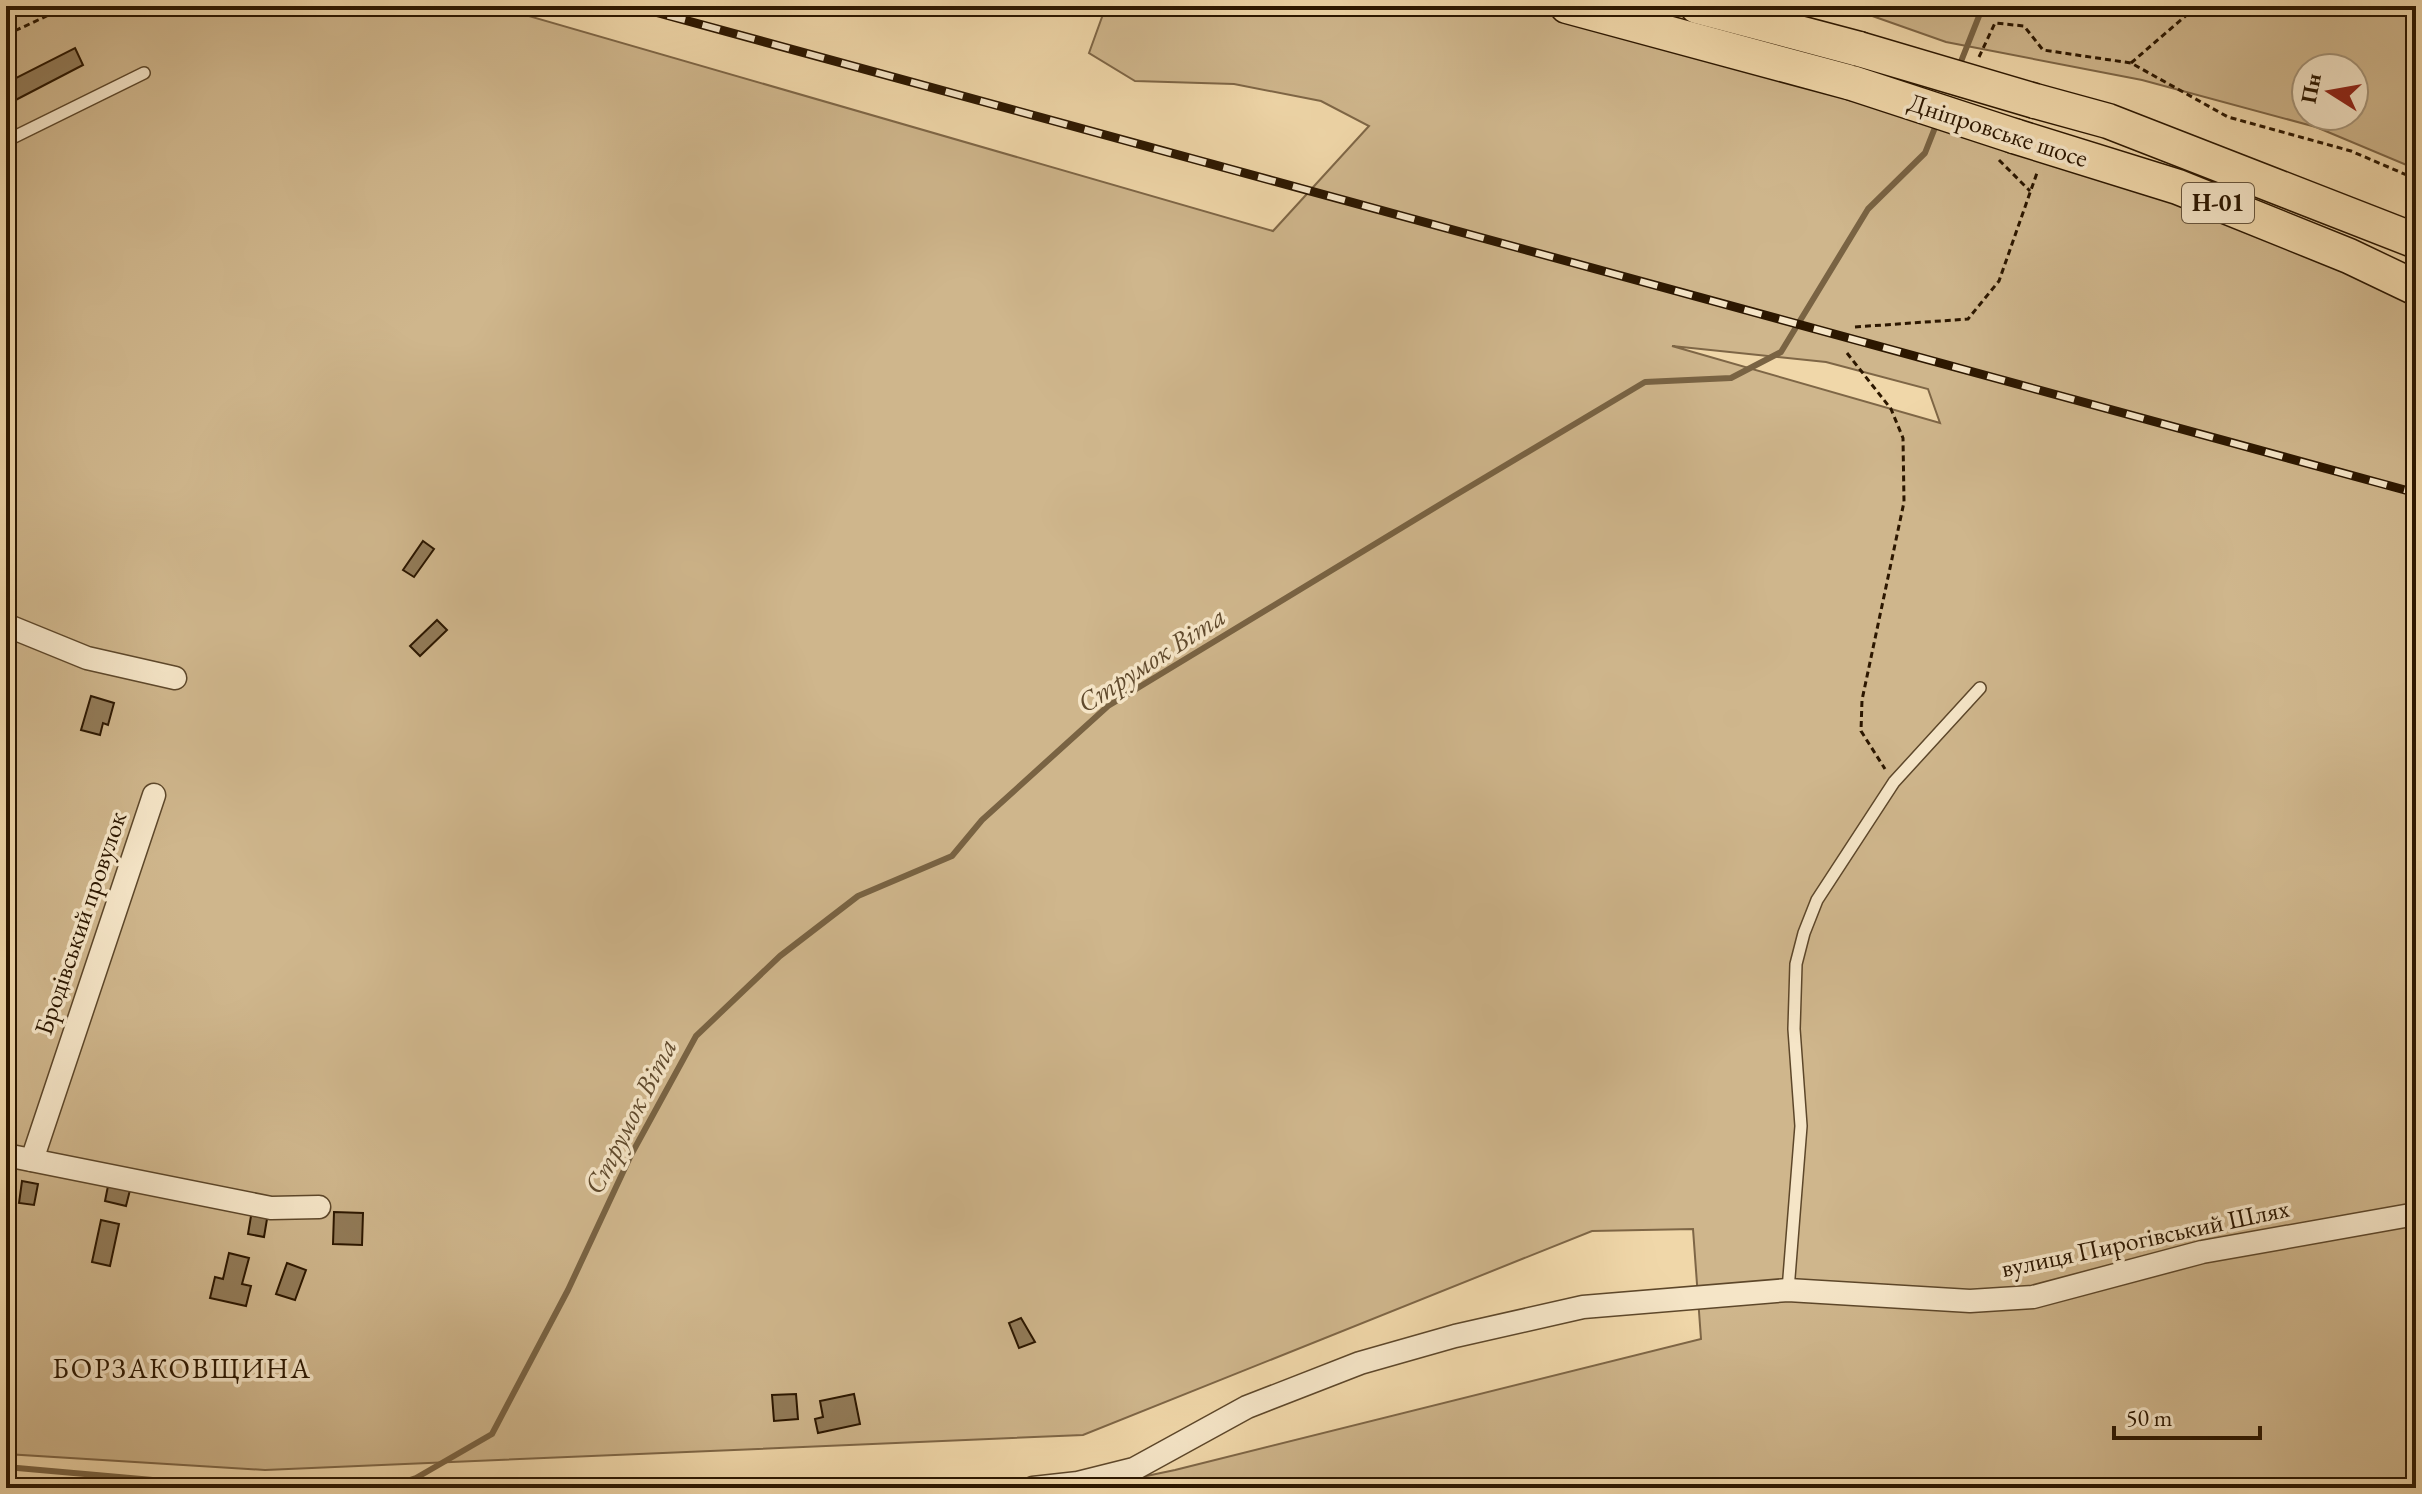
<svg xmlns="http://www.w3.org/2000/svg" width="2422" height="1494" font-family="'EB Garamond',serif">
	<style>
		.green { fill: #cfb68c; stroke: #7e6646; stroke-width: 2; fill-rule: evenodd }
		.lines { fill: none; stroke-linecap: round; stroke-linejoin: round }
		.stream { stroke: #796343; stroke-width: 6 }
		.building { fill: #927b58; stroke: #2c1700; stroke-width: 2 }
		.service-casing { stroke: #5d472a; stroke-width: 14 }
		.minor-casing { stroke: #5d472a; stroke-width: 25 }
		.primary-casing { stroke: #2c1700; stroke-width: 37 }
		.path { stroke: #2c1700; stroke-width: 3; stroke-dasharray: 6 4; stroke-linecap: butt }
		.service { stroke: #f5e5c7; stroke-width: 11 }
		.minor { stroke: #f5e5c7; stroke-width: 22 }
		.primary { stroke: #f0d7a9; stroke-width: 34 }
		.rail-casing { stroke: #2c1700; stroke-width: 9 }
		.rail { stroke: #f5e5c7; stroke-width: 6; stroke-dasharray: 18; stroke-linecap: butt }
		.primary-bridge-casing { stroke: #2c1700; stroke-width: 37; stroke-linecap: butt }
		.primary-bridge { stroke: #f0d7a9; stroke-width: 34 }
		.labels { text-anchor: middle; stroke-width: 7; stroke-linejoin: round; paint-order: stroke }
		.shield { fill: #f5e5c7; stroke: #68553c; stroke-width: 2 }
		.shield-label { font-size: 24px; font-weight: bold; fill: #2c1700 }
		.street-label { font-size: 26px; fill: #2c1700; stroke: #f5e5c7 }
		.water-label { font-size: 28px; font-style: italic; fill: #604a2d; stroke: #f5e5c7 }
		.neighbourhood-label { font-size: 28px; letter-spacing: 2px; fill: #2c1700; stroke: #f5e5c7 }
	</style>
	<rect width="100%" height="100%" fill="#f0d7a9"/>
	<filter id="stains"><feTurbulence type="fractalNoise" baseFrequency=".0025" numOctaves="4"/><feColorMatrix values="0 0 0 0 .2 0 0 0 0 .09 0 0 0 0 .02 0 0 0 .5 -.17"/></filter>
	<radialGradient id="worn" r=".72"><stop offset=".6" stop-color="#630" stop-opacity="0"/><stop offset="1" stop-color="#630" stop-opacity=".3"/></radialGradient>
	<!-- green -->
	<g class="green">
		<path d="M6,6H494L1273,231L1369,126L1321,101L1234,84L1135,81L1089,53L1106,6H1567L1852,83L2416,288V1488H1089L1175,1470L1701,1339L1693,1229L1592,1231L1083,1435L265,1470L6,1454ZM1672,346L1826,362L1928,389L1940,423Z"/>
		<path d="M1844,6H2416V169L2316,127L2142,80L1946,42ZM2354,68V116H2306V68Z"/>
	</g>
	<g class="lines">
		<!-- stream -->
		<g class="stream">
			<path d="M1958,69L1983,6"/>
			<path d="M6,1467L243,1488"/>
			<path d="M385,1488L416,1478L492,1434L568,1290L631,1155L696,1036L780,956L858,896L952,856L982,820L1108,706L1454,496L1645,382L1731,378L1781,352L1868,209L1925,153L1938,120"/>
		</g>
	</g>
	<!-- building -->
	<g class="building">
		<path d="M75,48L83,65L6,105V83Z"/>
		<path d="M423,541L434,549L414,577L403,570Z"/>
		<path d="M437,620L447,630L420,656L410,646Z"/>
		<path d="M91,696L114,703L108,725L103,723L100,735L81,730Z"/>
		<path d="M22,1181L38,1184L34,1205L19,1203Z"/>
		<path d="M109,1181L131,1186L126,1206L105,1201Z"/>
		<path d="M252,1210L268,1213L264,1237L248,1234Z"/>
		<path d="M334,1212L363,1213L362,1245L333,1244Z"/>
		<path d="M101,1220L119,1224L110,1266L92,1262Z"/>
		<path d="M229,1253L249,1258L242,1284L251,1286L246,1306L210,1298L215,1277L223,1279Z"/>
		<path d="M287,1263L306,1270L295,1300L276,1294Z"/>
		<path d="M1021,1318L1035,1342L1019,1348L1009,1323Z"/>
		<path d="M796,1394L798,1419L774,1421L772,1395Z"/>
		<path d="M854,1394L860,1424L818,1433L815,1419L823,1417L820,1401Z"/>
	</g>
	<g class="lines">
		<!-- service casing -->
		<g class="service-casing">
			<g id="service">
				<path d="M6,141L144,73"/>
				<path d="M1788,1290L1801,1126L1794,1029L1796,964L1804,933L1817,900L1894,782L1980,688"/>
			</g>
		</g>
		<!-- minor casing -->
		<g class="minor-casing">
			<g id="minor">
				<path d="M6,625L87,658L175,678"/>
				<path d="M6,1155L271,1208L319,1207"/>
				<path d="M32,1160L154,795"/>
				<path d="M1033,1488L1078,1483L1134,1469L1247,1407L1360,1363L1455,1336L1583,1307L1788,1290L1970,1301L2033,1297L2202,1252L2416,1214"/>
			</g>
		</g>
		<!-- primary casing -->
		<g class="primary-casing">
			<g id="primary">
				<path d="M1567,6L1852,83"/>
				<path d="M1697,6L1859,49"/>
				<path d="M2035,101L2108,121L2416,241"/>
				<path d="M2014,136L2178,187L2349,256L2416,288"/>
			</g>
		</g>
		<!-- path -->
		<g class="path">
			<path d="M6,35L68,6"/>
			<path d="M1979,57L1995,23L2024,26L2043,50L2131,63L2228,117L2351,151L2416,179"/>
			<path d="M2131,63L2197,6"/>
			<path d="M1999,160L2030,191"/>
			<path d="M1855,327L1968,319L1999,281L2038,170"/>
			<path d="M1847,353L1891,409L1903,438L1904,502L1862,700L1861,731L1885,769"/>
		</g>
		<!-- service -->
		<use href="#service" class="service"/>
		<!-- minor -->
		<use href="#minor" class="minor"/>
		<!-- primary -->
		<use href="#primary" class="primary"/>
		<!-- rail casing -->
		<g class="rail-casing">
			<path id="rail" d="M633,6L2416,493"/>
		</g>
		<!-- rail -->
		<use href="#rail" class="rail"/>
		<!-- primary-bridge casing -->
		<g class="primary-bridge-casing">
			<g id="primary-bridge">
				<path d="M1859,49L2035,101"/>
				<path d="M1852,83L2014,136"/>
			</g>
		</g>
		<!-- primary-bridge -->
		<use href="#primary-bridge" class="primary-bridge"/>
	</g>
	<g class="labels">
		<!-- shield labels -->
		<rect class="shield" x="2182" y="183" width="72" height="40" rx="6"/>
		<g class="shield-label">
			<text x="2218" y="211">Н-01</text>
		</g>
		<!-- street labels -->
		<g class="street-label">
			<text transform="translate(1998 130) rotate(18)" y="9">Дніпровське шосе</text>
			<text transform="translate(80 923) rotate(-71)" y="9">Бродівський провулок</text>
			<text transform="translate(2145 1238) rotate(-12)" y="9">вулиця Пирогівський Шлях</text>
		</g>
		<!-- water labels -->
		<g class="water-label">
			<text transform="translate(1151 659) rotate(-33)" y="10">Струмок Віта</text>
			<text transform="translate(630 1116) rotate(-63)" y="10">Струмок Віта</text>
		</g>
		<!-- neighbourhood labels -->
		<g class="neighbourhood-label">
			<text x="182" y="1378">БОРЗАКОВЩИНА</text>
		</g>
	</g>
	<!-- margin -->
	<rect width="2422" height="1494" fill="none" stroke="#f0d7a9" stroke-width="32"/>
	<rect x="8" y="8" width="2406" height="1478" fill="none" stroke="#2c1700" stroke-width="4"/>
	<rect x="16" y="16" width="2390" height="1462" fill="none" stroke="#2c1700" stroke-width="2"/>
	<!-- north arrow -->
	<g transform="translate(2330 92) rotate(281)"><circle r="38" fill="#f5e5c7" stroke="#a59377" stroke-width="2"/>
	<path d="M0-6L14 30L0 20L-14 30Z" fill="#8f2418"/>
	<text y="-12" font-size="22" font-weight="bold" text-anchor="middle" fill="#2c1700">Пн</text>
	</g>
	<!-- scale -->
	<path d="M2114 1426v12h146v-12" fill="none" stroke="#2c1700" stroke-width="4"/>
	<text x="2126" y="1426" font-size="24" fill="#2c1700" stroke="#f5e5c7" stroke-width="6" paint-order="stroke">50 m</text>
	<rect width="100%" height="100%" filter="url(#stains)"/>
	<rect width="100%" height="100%" fill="url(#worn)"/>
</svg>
